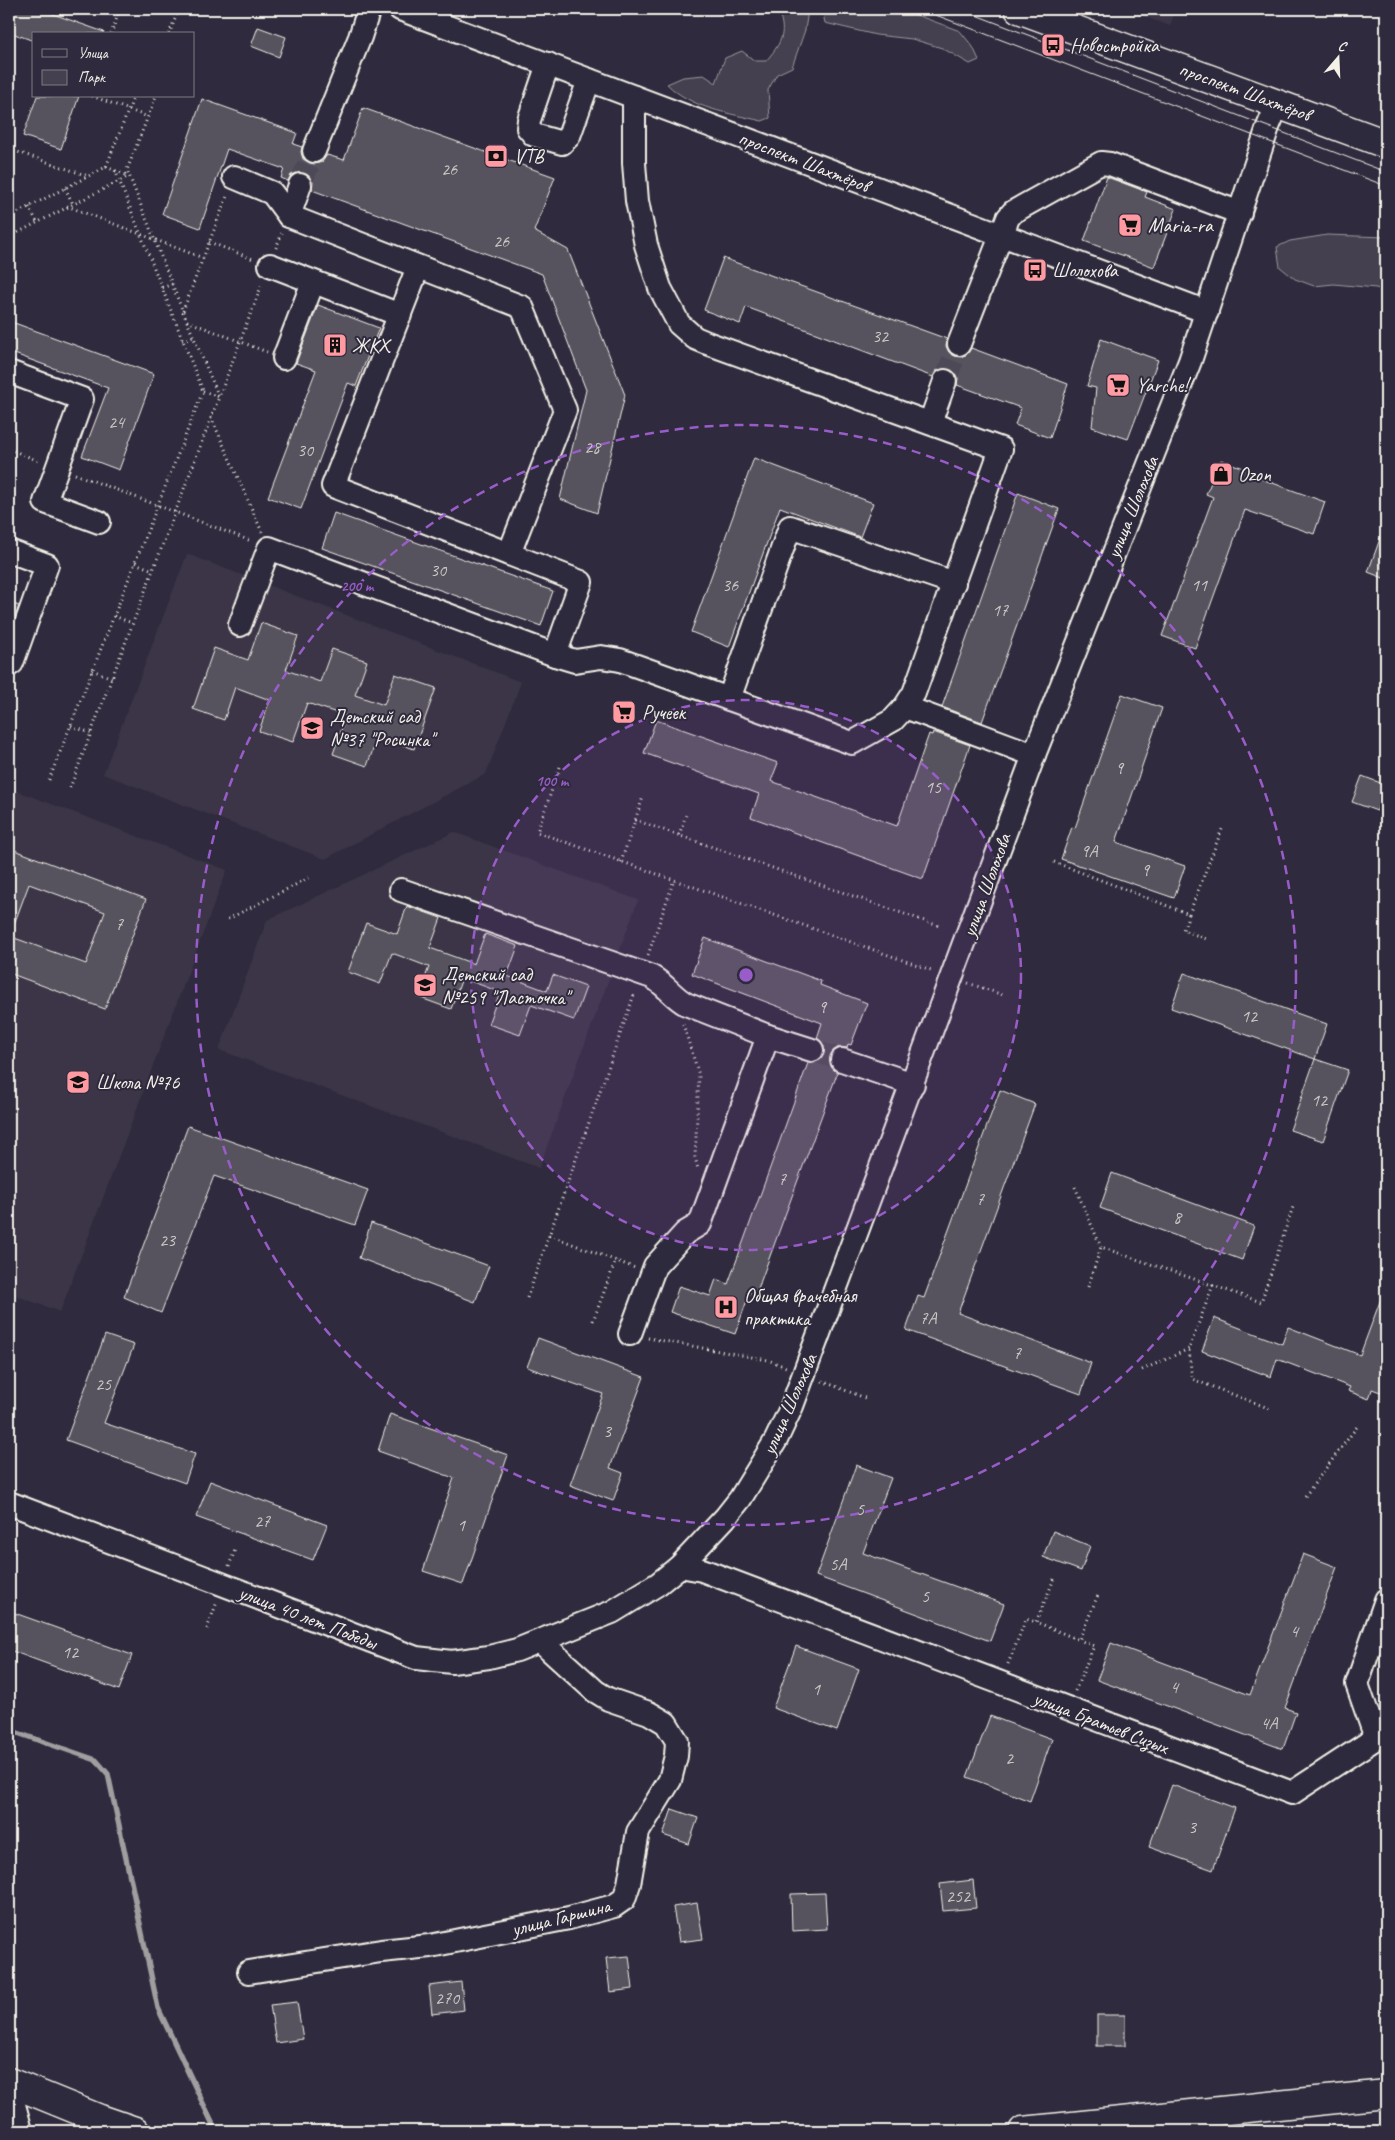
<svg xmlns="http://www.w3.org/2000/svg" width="1395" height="2140" font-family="Caveat,sans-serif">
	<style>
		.built { fill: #3b3647 }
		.green { fill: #454050; stroke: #9c989c }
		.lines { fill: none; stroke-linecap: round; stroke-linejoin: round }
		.stream { stroke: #a19ea0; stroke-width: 5.5 }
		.building { fill: #56525f; stroke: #f4f1e8 }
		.minor-tunnel { stroke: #4d4857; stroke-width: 22; stroke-dasharray: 22 11; stroke-linecap: butt }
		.minor-casing { stroke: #f4f1e8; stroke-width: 26 }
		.major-casing { stroke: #f4f1e8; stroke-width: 31 }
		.path { stroke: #f4f1e8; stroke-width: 3; stroke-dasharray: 1 4; stroke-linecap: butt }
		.minor { stroke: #2f2a3d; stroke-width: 22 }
		.major { stroke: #2f2a3d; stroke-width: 28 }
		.tram { stroke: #f4f1e8; stroke-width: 1 }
		.ring { fill: none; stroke: #995dc9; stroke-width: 2.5; stroke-dasharray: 9 6 }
		.labels { text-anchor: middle; stroke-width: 4; stroke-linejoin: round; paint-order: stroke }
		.number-label { font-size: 18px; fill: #ccc9c6 }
		.poi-label { font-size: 20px; fill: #f4f1e8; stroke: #2f2a3d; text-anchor: start }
		.street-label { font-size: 20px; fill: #f4f1e8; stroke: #2f2a3d }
		.centre { fill: #995dc9; stroke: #2f2a3d; stroke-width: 2.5 }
		.ring-label { font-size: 15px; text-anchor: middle; font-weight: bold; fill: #995dc9; stroke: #2f2a3d; stroke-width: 4; stroke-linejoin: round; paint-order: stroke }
	</style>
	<rect width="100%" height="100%" fill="#2f2a3d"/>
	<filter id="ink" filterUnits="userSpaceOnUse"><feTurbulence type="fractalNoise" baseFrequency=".02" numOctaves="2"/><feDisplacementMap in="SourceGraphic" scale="10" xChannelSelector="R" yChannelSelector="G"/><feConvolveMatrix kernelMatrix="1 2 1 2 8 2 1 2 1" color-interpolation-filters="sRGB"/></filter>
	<g filter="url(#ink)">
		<!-- built -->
		<g class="built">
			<path d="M1123,9H1176L1170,26Z"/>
			<path d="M187,554L521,682L486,774L325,859L103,774Z"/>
			<path d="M9,788L227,870L60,1312L9,1293Z"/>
			<path d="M454,832L638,900L539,1168L219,1050L267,920Z"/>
		</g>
		<!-- green -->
		<g class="green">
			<path d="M769,9H805L807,17L805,30L792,67L777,74L768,90L770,118L762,121C729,113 692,109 667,84L683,77L704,75L716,83L725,58L742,51L755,61H766C780,44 787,35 779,13Z"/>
			<path d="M822,9H900L960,31L973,47L979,60L970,64L942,48L912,39L876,35L825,23Z"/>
			<path d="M1327,235L1386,237V291L1376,288L1334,284L1314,286L1295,279L1280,267L1277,247L1290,241Z"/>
		</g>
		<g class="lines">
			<!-- stream -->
			<path class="stream" d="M9,1730L96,1760L108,1774L158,2008L216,2131"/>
		</g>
		<!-- building -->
		<g class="building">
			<path d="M9,9H39L104,32L103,34H34V41L9,32Z"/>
			<path d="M258,27L286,37L279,57L251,46Z"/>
			<path d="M37,96H79L61,149L23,136Z"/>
			<path d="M202,99L297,133L293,144L302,147L301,152L303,159L310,163L315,164L322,162L327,155L344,160L363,108L555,177L534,231L568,250L625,395L597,513L560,499L586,390L542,274L312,190L313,182L310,176L305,173L297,172L291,175L288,181L281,178L284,169L227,149L200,228L162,214Z"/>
			<path d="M1107,177L1147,192L1145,197L1176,209L1154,267L1084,241Z"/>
			<path d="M723,258L947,339L946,346L949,352L955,356L961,357L967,354L971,348L1068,384L1050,438L1015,425L1021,408L957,385L958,378L955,372L950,369L942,368L936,371L933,377L746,307L740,324L704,310Z"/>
			<path d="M318,305L379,328L356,386L348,383L301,509L268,497L316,370L296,363Z"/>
			<path d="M9,321L154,374L119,470L82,456L108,388L9,352Z"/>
			<path d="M1101,339L1158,360L1128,439L1092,427L1096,388L1087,386Z"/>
			<path d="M754,458L873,503L860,537L780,507L729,647L691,632Z"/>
			<path d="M1221,460L1258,473L1256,477L1325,502L1314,534L1245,510L1195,648L1162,636L1213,497L1206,494Z"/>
			<path d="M1018,493L1059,509L982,722L942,707Z"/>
			<path d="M334,513L553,591L541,626L322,548Z"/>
			<path d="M1385,525L1386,526V579L1368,572Z"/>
			<path d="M9,602L19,606L9,633Z"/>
			<path d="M261,623L298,636L286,670L320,682L332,649L367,661L355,695L384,705L395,674L436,688L414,749L378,736L367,766L333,754L346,716L307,703L293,742L259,731L270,700L235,687L224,720L193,709L214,648L248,660Z"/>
			<path d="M1122,694L1162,708L1116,842L1185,866L1174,898L1061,859L1072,827L1075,828Z"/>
			<path d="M656,720L778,763L771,781L897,826L929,734L932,735L933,732L970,745L923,879L751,817L759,794L644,753Z"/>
			<path d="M1362,776L1386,785L1377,811L1352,802Z"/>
			<path d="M9,848L146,899L105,1009L9,973V936L86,964L105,912L29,884L10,935L9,934Z"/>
			<path d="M407,906L441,918L430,948L474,964L485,934L518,946L507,976L547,991L553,975L586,987L574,1020L531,1005L520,1035L488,1024L500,992L462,978L451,1009L418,997L429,967L392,953L380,984L348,972L366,923L397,934Z"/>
			<path d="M705,938L821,981L820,985L867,1003L851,1045L848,1044L847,1048L839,1047L833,1051L830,1055L829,1063L833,1069L838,1073L837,1074L756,1294L750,1292L735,1334L670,1312L679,1286L710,1296L716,1279L728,1284L808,1063H814L820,1060L824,1054L825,1048L822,1042L817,1038L822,1023L692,974Z"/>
			<path d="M1184,973L1327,1024L1315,1059L1171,1008Z"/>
			<path d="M1315,1059L1348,1070L1323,1141L1290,1130Z"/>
			<path d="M1000,1090L1035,1104L958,1313L1091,1363L1081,1394L906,1330L918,1296L924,1298Z"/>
			<path d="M188,1126L368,1190L355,1225L214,1176L161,1313L124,1297Z"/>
			<path d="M1112,1173L1254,1226L1242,1260L1100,1208Z"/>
			<path d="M371,1223L489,1266L475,1302L359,1258Z"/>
			<path d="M1385,1288L1386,1394L1372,1389L1369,1399L1348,1391L1350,1387L1277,1359L1271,1377L1202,1351L1214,1318L1282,1344L1288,1327L1360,1355Z"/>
			<path d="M105,1335L134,1345L104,1423L195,1454L185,1483L66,1440Z"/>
			<path d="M538,1338L644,1377L610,1468L623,1473L613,1501L570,1485L603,1394L527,1367Z"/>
			<path d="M390,1414L508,1455L463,1584L423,1571L454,1478L378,1451Z"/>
			<path d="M856,1465L891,1478L863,1553L1004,1604L990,1641L816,1576Z"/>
			<path d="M210,1481L327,1525L313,1560L196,1517Z"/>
			<path d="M1053,1531L1090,1546L1081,1571L1043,1557Z"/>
			<path d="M1303,1554L1337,1567L1285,1708L1296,1712L1283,1749L1097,1680L1111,1643L1250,1695Z"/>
			<path d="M9,1611L132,1655L119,1690L9,1650Z"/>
			<path d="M796,1646L859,1669L837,1731L773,1708Z"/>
			<path d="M990,1716L1052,1739L1030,1801L967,1777Z"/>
			<path d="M1172,1785L1235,1808L1213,1870L1149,1847Z"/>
			<path d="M672,1809L698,1818L689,1844L663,1835Z"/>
			<path d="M973,1880L976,1908L943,1911L940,1884Z"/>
			<path d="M825,1893L827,1929L792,1931L791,1894Z"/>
			<path d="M697,1903L703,1939L679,1942L673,1907Z"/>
			<path d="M629,1956L633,1989L610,1992L606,1958Z"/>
			<path d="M461,1982L464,2010L432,2014L429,1986Z"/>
			<path d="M297,2002L303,2039L276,2043L270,2005Z"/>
			<rect x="1097" y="2015" width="28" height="31"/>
		</g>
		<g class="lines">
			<!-- minor-tunnel -->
			<g class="minor-tunnel">
				<path d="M300,185L314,151"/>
				<path d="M945,381L959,344"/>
				<path d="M812,1050L842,1060"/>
			</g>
			<!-- minor casing -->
			<g class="minor-casing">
				<g id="minor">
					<path d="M400,9L1207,312"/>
					<path d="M548,64L529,120L528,128L534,135L562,143L569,136L589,80"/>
					<path d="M634,97V163L637,201L646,245L660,288L679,324L695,338L707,343L1001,449L914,693L905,707"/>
					<path d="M314,151L360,37L369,9"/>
					<path d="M234,177L272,193L289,216"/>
					<path d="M300,185L289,216L522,307L565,410L509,554L581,582L555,655L575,661L601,657L620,660L852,743L893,720L905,707L1034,755"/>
					<path d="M270,265L400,315"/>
					<path d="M418,267L333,486L509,554"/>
					<path d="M959,344L1008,218L1013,212L1101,163L1110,164L1240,213"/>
					<path d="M284,358L313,282"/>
					<path d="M9,372L82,399L45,502L99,522"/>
					<path d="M930,423L945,381"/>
					<path d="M9,551L47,565L12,663L9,665"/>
					<path d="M240,625L269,548L555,655"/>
					<path d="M729,699L790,527L954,583"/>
					<path d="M401,890L652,977C666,985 673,997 686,1004L768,1036"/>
					<path d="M842,1060L913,1084"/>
					<path d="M630,1334L655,1266L685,1233L700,1224L768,1036L812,1050"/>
					<path d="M9,1503L416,1658L452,1662L489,1657L517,1650L612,1612L658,1584L680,1566L725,1518L740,1499L776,1440L792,1406L1034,755L1190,361L1268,127L1278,103"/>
					<path d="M680,1566L702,1570L1292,1793L1376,1738L1357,1684L1386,1600"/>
					<path d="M249,1972L381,1951L430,1946L569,1918L614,1906L624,1899L629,1884L638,1832L670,1780L676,1756L677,1741L666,1723L649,1713L608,1699L595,1691L541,1642"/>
					<path d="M9,2086L21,2131"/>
				</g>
			</g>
			<!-- major casing -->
			<g class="major-casing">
				<g id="major">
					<path d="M1019,9L1386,144"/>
					<path d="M9,2082L100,2119L135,2131"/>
					<path d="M1023,2131L1386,2094"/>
				</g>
			</g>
			<!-- path -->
			<g class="path">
				<path d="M111,34L120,9"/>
				<path d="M169,34L179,9"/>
				<path d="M92,96L148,117"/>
				<path d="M9,116L12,117L9,126"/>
				<path d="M9,149L88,176"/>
				<path d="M106,167L129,176"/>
				<path d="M65,188L73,204"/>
				<path d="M67,206L203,258L228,194"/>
				<path d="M29,207L37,222"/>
				<path d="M9,217L106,167L134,96"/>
				<path d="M9,237L129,176"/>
				<path d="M209,242L253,259"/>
				<path d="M276,248L282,233"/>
				<path d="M162,288L172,284"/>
				<path d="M183,311L203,258"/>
				<path d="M187,321L267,352"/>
				<path d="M182,340L194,337"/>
				<path d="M203,391L219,397L262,284"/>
				<path d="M211,417L262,532"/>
				<path d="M9,449L39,461"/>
				<path d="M75,474L251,541"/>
				<path d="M135,563L153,570"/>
				<path d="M114,616L132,623"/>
				<path d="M92,670L112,678"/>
				<path d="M71,726L91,733"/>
				<path d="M560,767L537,832L934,971"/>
				<path d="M49,780L203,391L115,170"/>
				<path d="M70,788L219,397L183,312L127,170L156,96"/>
				<path d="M635,820L939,926"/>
				<path d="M679,835L687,812"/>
				<path d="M621,862L643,797"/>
				<path d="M1054,862L1189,914L1183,930L1209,940"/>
				<path d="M1189,914L1222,829"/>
				<path d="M228,919L311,877"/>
				<path d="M648,955L674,880"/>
				<path d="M1382,980L1386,982"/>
				<path d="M968,983L1003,995"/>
				<path d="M683,1024L699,1075L695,1157L698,1169"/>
				<path d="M1075,1187L1101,1247"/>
				<path d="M549,1235L635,1268"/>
				<path d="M1213,1285L1189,1349L1192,1379L1271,1409"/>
				<path d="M1088,1287L1101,1247L1261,1302L1294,1204"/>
				<path d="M527,1298L635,992"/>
				<path d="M593,1321L616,1260"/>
				<path d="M648,1338L768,1360L786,1367"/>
				<path d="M1142,1370L1189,1349"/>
				<path d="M822,1381L865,1398"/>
				<path d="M1305,1496L1359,1424"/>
				<path d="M229,1566L235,1550"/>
				<path d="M1054,1579L1036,1622L1079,1640L1098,1595"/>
				<path d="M207,1629L217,1602"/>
				<path d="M1008,1664L1026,1619L1036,1622"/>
				<path d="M1075,1691L1094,1646L1079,1640"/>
			</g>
			<!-- minor -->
			<use href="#minor" class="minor"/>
			<!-- major -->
			<use href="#major" class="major"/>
			<!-- tram -->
			<g class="tram">
				<path d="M920,9L1386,186"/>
				<path d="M960,9L1386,172"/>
			</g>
		</g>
	</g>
	<!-- distance rings -->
	<circle cx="746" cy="975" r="275" fill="#995dc9" fill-opacity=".12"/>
	<g class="ring">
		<circle cx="746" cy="975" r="275"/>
		<circle cx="746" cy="975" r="550"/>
	</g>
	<!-- icons -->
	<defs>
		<g id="bus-square" transform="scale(1.25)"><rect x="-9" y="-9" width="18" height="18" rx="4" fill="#ff9aa2" stroke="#2f2a3d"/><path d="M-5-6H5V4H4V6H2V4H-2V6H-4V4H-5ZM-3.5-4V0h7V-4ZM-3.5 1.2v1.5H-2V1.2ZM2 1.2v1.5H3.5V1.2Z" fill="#111"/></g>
		<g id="bank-square" transform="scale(1.25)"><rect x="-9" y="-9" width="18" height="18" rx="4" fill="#ff9aa2" stroke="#2f2a3d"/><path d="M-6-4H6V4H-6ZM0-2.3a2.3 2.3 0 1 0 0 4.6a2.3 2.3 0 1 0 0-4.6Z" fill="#111"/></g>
		<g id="supermarket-square" transform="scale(1.25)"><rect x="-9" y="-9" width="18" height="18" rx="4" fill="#ff9aa2" stroke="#2f2a3d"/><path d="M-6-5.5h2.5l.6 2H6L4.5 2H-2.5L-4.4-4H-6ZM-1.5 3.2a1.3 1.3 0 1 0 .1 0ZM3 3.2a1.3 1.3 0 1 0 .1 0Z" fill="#111"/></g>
		<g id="building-square" transform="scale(1.25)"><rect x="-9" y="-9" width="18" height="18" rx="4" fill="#ff9aa2" stroke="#2f2a3d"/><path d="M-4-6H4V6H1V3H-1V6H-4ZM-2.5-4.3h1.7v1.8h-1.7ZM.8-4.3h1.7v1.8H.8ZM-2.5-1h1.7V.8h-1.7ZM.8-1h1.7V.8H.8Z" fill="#111"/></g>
		<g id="shop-square" transform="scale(1.25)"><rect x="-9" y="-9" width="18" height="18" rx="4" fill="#ff9aa2" stroke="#2f2a3d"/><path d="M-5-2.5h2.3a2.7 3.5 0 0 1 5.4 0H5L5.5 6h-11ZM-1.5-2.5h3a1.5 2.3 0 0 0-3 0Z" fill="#111"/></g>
		<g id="school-square" transform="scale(1.25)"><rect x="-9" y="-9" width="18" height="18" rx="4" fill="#ff9aa2" stroke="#2f2a3d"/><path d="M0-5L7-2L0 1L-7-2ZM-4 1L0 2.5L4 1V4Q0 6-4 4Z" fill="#111"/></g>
		<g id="hospital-square" transform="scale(1.25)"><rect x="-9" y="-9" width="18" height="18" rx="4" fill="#ff9aa2" stroke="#2f2a3d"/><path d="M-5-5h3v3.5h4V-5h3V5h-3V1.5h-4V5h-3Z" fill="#111"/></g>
	</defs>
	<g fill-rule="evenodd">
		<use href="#bus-square" x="1053" y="45"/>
		<use href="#bank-square" x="496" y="156"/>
		<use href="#supermarket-square" x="1130" y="225"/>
		<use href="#bus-square" x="1035" y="270"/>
		<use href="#building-square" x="335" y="345"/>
		<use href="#supermarket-square" x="1118" y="385"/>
		<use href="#shop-square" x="1221" y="474"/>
		<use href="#supermarket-square" x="624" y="712"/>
		<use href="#school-square" x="312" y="728"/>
		<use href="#school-square" x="425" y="985"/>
		<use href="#school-square" x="78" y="1082"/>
		<use href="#hospital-square" x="726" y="1307"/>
	</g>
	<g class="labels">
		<!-- number labels -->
		<g class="number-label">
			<text x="449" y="175">26</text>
			<text x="501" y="247">26</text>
			<text x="880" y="342">32</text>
			<text x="116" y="428">24</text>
			<text x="592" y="453">28</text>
			<text x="305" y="456">30</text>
			<text x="438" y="576">30</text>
			<text x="730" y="591">36</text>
			<text x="1199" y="591">11</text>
			<text x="1000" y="616">17</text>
			<text x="1119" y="774">9</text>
			<text x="933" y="793">15</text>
			<text x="1089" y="857">9А</text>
			<text x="1145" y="876">9</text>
			<text x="119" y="930">7</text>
			<text x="822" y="1013">9</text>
			<text x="1249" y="1022">12</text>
			<text x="1319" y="1106">12</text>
			<text x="782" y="1185">7</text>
			<text x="980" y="1205">7</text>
			<text x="1177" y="1223">8</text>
			<text x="167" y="1246">23</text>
			<text x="928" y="1324">7А</text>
			<text x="1017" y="1359">7</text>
			<text x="103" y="1390">25</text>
			<text x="607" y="1437">3</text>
			<text x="860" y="1515">5</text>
			<text x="262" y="1527">27</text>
			<text x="461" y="1531">1</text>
			<text x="838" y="1570">5А</text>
			<text x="925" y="1602">5</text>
			<text x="1294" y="1637">4</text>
			<text x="70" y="1658">12</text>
			<text x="1174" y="1693">4</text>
			<text x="816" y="1695">1</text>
			<text x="1269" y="1729">4А</text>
			<text x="1009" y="1764">2</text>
			<text x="1192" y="1833">3</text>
			<text x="958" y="1902">252</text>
			<text x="447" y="2004">270</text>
		</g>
		<!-- poi labels -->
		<g class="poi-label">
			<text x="1070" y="52">Новостройка</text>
			<text x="514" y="163">VTB</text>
			<text x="1148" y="232">Maria-ra</text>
			<text x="1052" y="277">Шолохова</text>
			<text x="352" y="352">ЖКХ</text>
			<text x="1136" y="392">Yarche!</text>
			<text x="1238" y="481">Ozon</text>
			<text x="642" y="719">Ручеек</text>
			<text x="330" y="723">Детский сад<tspan x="330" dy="23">№37 "Росинка"</tspan></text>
			<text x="442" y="981">Детский сад<tspan x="442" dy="23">№259 "Ласточка"</tspan></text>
			<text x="96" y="1089">Школа №76</text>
			<text x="744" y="1302">Общая врачебная<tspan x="744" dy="23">практика</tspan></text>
		</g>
		<!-- street labels -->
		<g class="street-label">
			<text transform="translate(1245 91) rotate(20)" y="7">проспект Шахтёров</text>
			<text transform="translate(804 161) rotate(21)" y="7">проспект Шахтёров</text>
			<text transform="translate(1132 507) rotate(-68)" y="7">улица Шолохова</text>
			<text transform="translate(986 885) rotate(-70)" y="7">улица Шолохова</text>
			<text transform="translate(789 1404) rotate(-66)" y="7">улица Шолохова</text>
			<text transform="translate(308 1617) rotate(21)" y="7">улица 40 лет Победы</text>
			<text transform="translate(1101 1722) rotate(21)" y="7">улица Братьев Сизых</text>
			<text transform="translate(561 1917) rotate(-14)" y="7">улица Гаршина</text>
		</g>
	</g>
	<circle cx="746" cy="975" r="8" class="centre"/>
	<g class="ring-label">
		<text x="357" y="591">200 m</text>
		<text x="552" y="786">100 m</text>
	</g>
	<!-- margin -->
	<rect width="1395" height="2140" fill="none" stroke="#2f2a3d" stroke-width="30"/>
	<rect x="15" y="15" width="1365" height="2110" fill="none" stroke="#f4f1e8" stroke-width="2" filter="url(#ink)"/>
	<!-- legend -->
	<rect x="32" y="32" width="162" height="65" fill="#2f2a3d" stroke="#7e7a81"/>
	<rect x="42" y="49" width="25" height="8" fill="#2f2a3d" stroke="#7e7a81"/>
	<text x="78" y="58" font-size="15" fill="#f4f1e8">Улица</text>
	<rect x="42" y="70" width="25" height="15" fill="#454050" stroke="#7e7a81"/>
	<text x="78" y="82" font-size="15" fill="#f4f1e8">Парк</text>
	<!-- north arrow -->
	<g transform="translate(1338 58) rotate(19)" stroke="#2f2a3d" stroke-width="4" paint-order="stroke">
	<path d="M0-4L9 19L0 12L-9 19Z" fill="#f4f1e8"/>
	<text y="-8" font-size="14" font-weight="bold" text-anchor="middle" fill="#f4f1e8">С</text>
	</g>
</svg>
